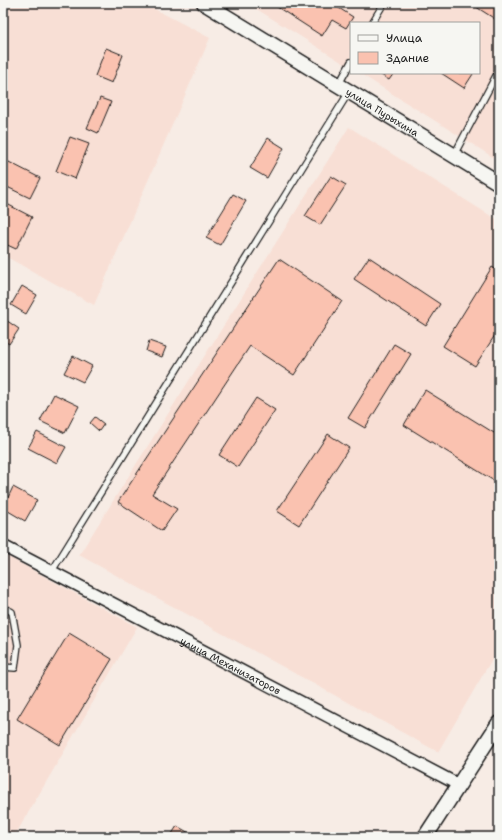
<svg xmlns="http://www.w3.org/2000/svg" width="502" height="840" font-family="'Shantell Sans',sans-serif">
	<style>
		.built { fill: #f8dfd5 }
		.building { fill: #fac2b0; stroke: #1c1c1c }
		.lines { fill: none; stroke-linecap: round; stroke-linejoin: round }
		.service-casing { stroke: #1c1c1c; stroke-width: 8 }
		.minor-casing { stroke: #1c1c1c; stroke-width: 14 }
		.tertiary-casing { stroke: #1c1c1c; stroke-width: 17 }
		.service { stroke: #f6f6f2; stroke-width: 5.5 }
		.minor { stroke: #f6f6f2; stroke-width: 11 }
		.tertiary { stroke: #f6f6f2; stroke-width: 14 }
		.labels { text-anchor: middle; stroke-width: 3.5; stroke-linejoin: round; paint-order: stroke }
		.street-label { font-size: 10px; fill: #1c1c1c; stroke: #f6f6f2 }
	</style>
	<rect width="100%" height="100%" fill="#f7ece5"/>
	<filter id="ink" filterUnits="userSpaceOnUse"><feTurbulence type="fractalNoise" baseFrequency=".025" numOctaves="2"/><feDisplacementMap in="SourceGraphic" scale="8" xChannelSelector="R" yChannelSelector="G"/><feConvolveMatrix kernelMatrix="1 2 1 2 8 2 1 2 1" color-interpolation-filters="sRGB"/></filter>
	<g filter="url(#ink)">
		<!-- built -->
		<g class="built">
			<path d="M3,3H143L210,38L94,305L3,255Z"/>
			<path d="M247,3H499V161L359,73H479V23H351V68Z"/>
			<path d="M349,127L499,221V647L438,752L79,555Z"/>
			<path d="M3,554L137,627L14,837H3Z"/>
		</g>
		<!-- building -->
		<g class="building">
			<path d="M271,3H331L353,17L346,28L332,20L322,36Z"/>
			<path d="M470,3H499V14L495,19Z"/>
			<path d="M106,48L123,55L112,83L95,76Z"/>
			<path d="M378,73H394L389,80Z"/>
			<path d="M441,73H472L473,74L464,88Z"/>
			<path d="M100,98L111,102L98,133L87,128Z"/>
			<path d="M70,137L89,144L75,179L56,171Z"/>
			<path d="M268,138L284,148L267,178L250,168Z"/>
			<path d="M3,159L40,178L30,198L3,185Z"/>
			<path d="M331,176L346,185L320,225L305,216Z"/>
			<path d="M233,194L246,201L220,245L206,238Z"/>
			<path d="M3,202L32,217L16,249L3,243Z"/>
			<path d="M369,257L440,304L426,326L354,279Z"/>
			<path d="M279,259L342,301L294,375L250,346L152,494L177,509L162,531L118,502Z"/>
			<path d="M492,267L499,271V329L475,366L443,346Z"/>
			<path d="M22,286L37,295L26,314L11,305Z"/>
			<path d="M3,318L19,329L9,344L3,340Z"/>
			<path d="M149,341L166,347L162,357L146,351Z"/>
			<path d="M394,344L411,354L365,428L348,418Z"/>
			<path d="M73,356L92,366L83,382L64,373Z"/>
			<path d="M425,390L499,436V484L404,425Z"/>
			<path d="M54,394L79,406L65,433L40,421Z"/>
			<path d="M256,398L275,410L238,467L219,455Z"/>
			<path d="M95,417L104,424L99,431L90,423Z"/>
			<path d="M37,432L66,447L57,463L28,448Z"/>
			<path d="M328,434L349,448L299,525L277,511Z"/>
			<path d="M13,487L37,500L25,521L3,508Z"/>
			<path d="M69,633L112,659L60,745L17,719Z"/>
			<path d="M177,826L196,837H170Z"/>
		</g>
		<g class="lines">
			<!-- service casing -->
			<g class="service-casing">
				<g id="service">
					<path d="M372,23L384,3"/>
					<path d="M339,84L351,62"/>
					<path d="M454,155L499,70"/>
					<path d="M52,571L349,92"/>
					<path d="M3,607L12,612L18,645L15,668L3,667"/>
				</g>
			</g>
			<!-- minor casing -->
			<g class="minor-casing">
				<g id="minor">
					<path id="s1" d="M3,546L459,785"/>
				</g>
			</g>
			<!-- tertiary casing -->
			<g class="tertiary-casing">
				<g id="tertiary">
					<path id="s2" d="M204,3L499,183"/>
					<path d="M425,837L499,723"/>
				</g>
			</g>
			<!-- service -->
			<use href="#service" class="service"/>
			<!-- minor -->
			<use href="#minor" class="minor"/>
			<!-- tertiary -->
			<use href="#tertiary" class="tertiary"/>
		</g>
	</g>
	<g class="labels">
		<!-- street labels -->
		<g class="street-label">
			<text dy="4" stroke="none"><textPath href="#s2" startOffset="209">улица Пурыхина</textPath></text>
			<text dy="4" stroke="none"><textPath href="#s1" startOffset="257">улица Механизаторов</textPath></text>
		</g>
	</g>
	<!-- margin -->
	<rect width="502" height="840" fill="none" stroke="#f6f6f2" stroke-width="16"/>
	<rect x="8" y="8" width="486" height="824" fill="none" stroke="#1c1c1c" stroke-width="1.5" filter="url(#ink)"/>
	<!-- legend -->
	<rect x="350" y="22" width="130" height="52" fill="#f6f6f2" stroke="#9f9f9c"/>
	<rect x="358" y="35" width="20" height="6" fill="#f6f6f2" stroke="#9f9f9c"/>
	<text x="386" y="42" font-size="12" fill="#1c1c1c">Улица</text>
	<rect x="358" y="52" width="20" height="12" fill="#fac2b0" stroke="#9f9f9c"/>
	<text x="386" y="62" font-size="12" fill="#1c1c1c">Здание</text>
</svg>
